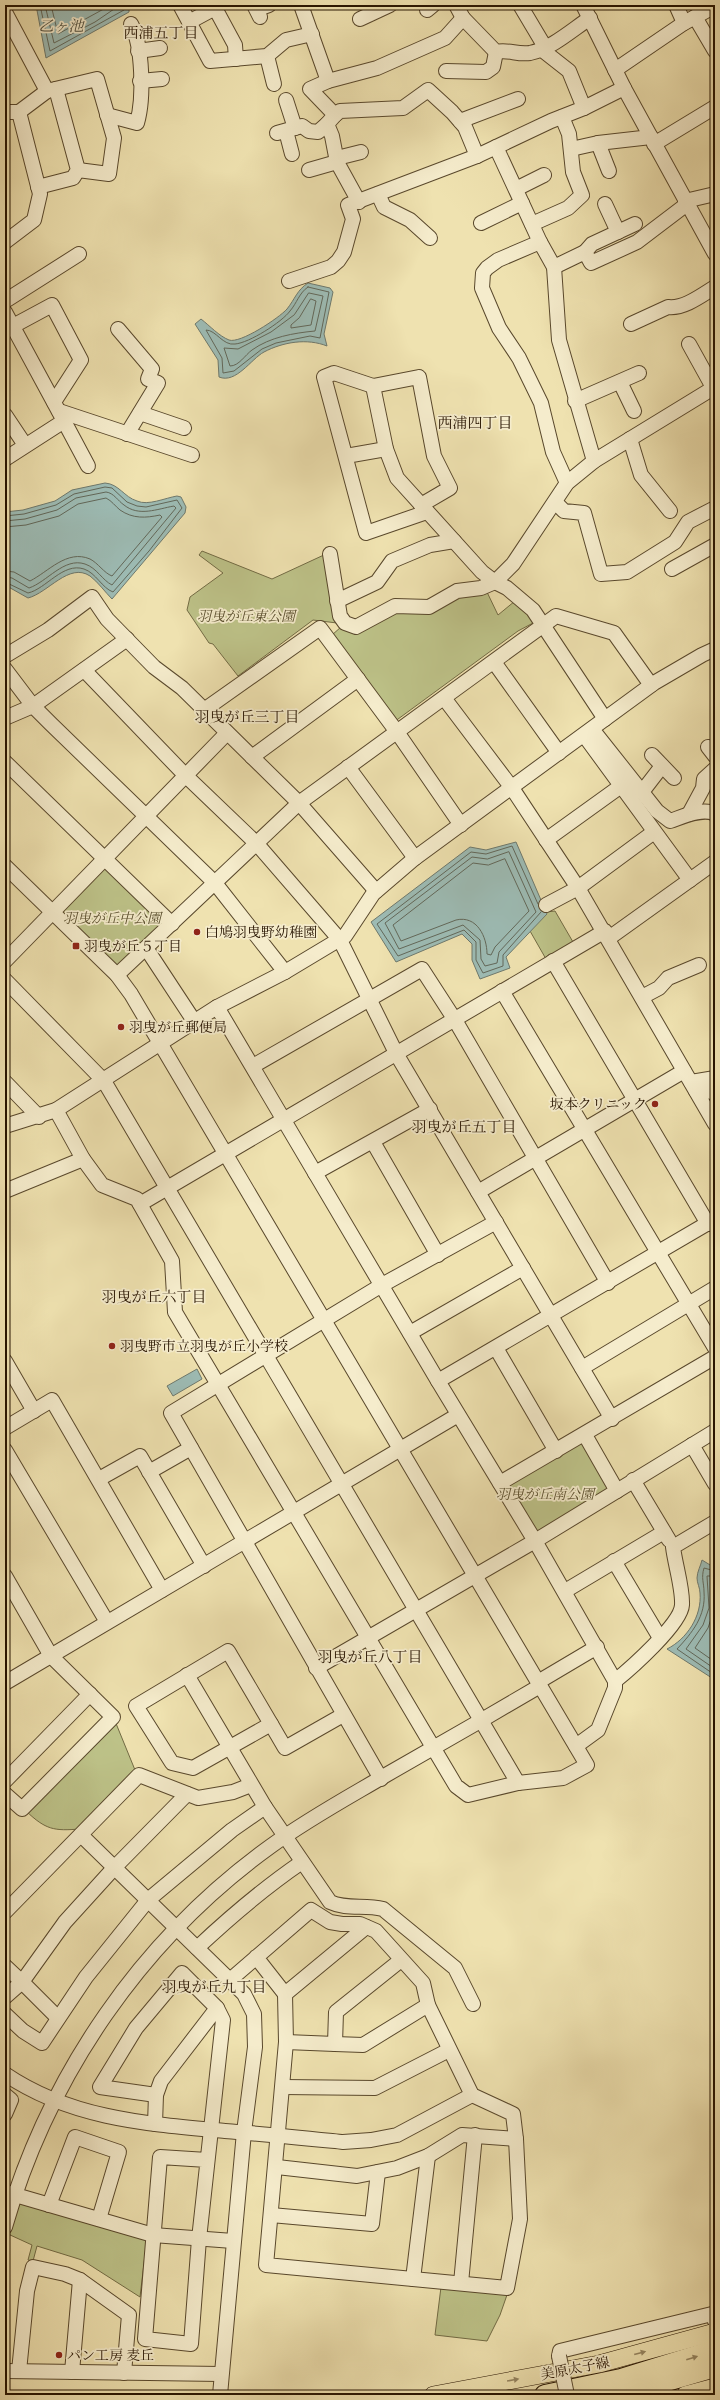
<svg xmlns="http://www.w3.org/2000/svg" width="720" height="2400" font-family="'IM FELL Double Pica','Noto Serif JP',serif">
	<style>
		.green { fill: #bdc288; stroke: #726b44 }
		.water { fill: #9dbcb5; stroke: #6e796d }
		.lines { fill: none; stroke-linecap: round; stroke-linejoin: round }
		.shore { stroke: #62685a; stroke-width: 1 }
		.minor-casing { stroke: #59482c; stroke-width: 16 }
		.major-casing { stroke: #271400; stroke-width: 18 }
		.highway-casing { stroke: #271400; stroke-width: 22 }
		.minor { stroke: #f5eccc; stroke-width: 14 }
		.major { stroke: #efe2b0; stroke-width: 17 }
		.highway { stroke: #efe2b0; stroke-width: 20 }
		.minor-bridge-casing { stroke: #59482c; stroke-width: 16; stroke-linecap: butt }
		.minor-bridge { stroke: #f5eccc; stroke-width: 14 }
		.oneway { fill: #958561 }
		.poi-dot { fill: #8f2418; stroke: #f5eccc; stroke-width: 1.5 }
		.labels { text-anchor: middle; stroke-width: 3.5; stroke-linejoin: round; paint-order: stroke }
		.park-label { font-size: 14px; font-style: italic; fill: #5c5130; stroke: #f5eccc }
		.poi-label { font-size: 14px; fill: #271400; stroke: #f5eccc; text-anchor: start }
		.street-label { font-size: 14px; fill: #271400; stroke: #f5eccc }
		.water-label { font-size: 15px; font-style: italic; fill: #504f3f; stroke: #f5eccc }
		.neighbourhood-label { font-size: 15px; fill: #271400; stroke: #f5eccc }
	</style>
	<rect width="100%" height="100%" fill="#efe2b0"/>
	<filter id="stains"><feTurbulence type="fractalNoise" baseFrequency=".005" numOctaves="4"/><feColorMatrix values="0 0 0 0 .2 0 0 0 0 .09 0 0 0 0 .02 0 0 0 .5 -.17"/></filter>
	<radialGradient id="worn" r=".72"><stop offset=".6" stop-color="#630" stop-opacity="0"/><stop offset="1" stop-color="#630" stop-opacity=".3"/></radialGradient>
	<!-- green -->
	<g class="green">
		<path d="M202,551L272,579L326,554L337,623L313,620L238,676L213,644L209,643L187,610L190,597L223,573L199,555Z"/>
		<path d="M486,590L498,615L515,601L529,614L533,623L518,631L394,722L332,635L341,627L397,610L458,593Z"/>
		<path d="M105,865L166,923L117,970L58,913Z"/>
		<path d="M555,911L573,942L546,959L530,931L546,912Z"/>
		<path d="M584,1437L614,1490L534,1538L500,1483Z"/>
		<path d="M115,1721L135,1770L80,1829C54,1831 46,1830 26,1811Z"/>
		<path d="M17,2200L147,2238L140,2297L82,2260L37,2246L33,2261L28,2260L32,2245L8,2234Z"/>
		<path d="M441,2287L508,2292L500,2315L487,2341L435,2335Z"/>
	</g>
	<!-- water -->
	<g class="water">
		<path d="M36,5H129V12L46,58Z"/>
		<path d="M308,283L330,288L333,292L324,334L327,346C307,338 283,342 264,352C251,359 236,384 219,377L218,360L195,324L201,319C210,326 219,336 229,340C240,344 279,318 287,309C295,299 297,290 308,283Z"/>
		<path d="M105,483C119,484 124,497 137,501C148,506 165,498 177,496L181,497L186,507L185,513L112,599C105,592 98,582 90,576C69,562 48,593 28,598L5,585V512L23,510L55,501L72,490Z"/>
		<path d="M516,842L547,914L506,957L510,968L480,979L472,960V944L462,934L396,962L371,922L470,847L486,850Z"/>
		<path d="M197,1369L202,1379L173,1396L167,1386Z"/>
		<path d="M702,1560L715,1568V1680L667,1649C687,1639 702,1616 700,1593C700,1588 697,1583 697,1578C697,1572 701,1565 702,1560Z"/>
	</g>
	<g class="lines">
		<!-- shore -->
		<g class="shore">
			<path d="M40,5L50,51L124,10L125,5"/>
			<path d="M45,5L54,43L95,22L120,5"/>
			<path d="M51,5L58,34L111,5"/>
			<path d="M308,287L329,292L320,338L310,336L276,343L262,349L234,371L223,373L222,358L206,330C216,330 223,346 235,344C249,343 282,322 290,311C297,303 299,293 308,287Z"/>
			<path d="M309,293L323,296L315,331C294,333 270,337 252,350C245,355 239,366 230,366L224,348L238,349L271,332L294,315Z"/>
			<path d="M311,299L316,301L311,325L291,328V325L299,318Z"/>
			<path d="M5,516L24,514L56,505L74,494L105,487L112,488L127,502L137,506L146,507L177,500L182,508L149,551L113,592C102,588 96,573 84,569C63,562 46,589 28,593L5,582"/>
			<path d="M5,521L25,519L57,510L76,498L106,492C114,493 118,501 124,505C139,517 157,509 174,506L176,508L112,585C102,580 97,568 85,564C64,557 47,582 29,588L12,578L5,577"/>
			<path d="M5,527L26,525L59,516L78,504L106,498C112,501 115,506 120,510C133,519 146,518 160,515L162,517L112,576C104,573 98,563 90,559C67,549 48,572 30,581L14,572L5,571"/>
			<path d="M509,852L536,912L499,952L497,963L485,966L481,959L480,940L463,925L399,949L385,923L472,857L487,859Z"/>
			<path d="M505,859L529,911L495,947L491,955L487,954C487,937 477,915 456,920L401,941L393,925L473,863L488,865Z"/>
			<path d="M538,904L512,846L486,854L471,852L377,924L398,956L464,930L476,942V960L483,973L503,966V955L541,912"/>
			<path d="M715,1571L704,1568C701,1578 704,1583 704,1592C706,1616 692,1633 677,1649L715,1675"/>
			<path d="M715,1576H707L709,1608L703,1625L686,1649L715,1669"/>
			<path d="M715,1607L708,1628L695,1648L715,1662"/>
		</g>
		<!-- minor casing -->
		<g class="minor-casing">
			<g id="minor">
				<path d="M180,5L210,61L267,56L286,40L312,34"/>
				<path d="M254,5L260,17"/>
				<path d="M301,5L328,81"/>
				<path d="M456,5L463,18"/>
				<path d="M520,5L545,47"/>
				<path d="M583,5L624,88L715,254"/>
				<path d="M676,5L684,23"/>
				<path d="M261,8L269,5"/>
				<path d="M427,10L433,5"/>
				<path d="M5,12L47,91"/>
				<path d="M695,17L715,51"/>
				<path d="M360,19L390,5"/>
				<path d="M189,22L215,8L235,45L236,59"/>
				<path d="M541,49L569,71L584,108"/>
				<path d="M138,51L160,48"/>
				<path d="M267,56L274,84"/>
				<path d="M615,70L684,23L715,6"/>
				<path d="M446,71L486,72L493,67L496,52"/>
				<path d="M140,81L162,79"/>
				<path d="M286,100L295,128"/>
				<path d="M5,112H19"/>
				<path d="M107,115L137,123C144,99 143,45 131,24"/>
				<path d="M335,115L327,124L332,136L337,162L359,202"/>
				<path d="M460,121L518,99"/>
				<path d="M286,131L292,154"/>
				<path d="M277,133L302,126L309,131L318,132L327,124"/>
				<path d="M654,144L715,107"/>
				<path d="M496,147L540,242L498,260L487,268L483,273L482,288L499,328L519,358L541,403L553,452L567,483"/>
				<path d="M571,149L598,143"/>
				<path d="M477,156L465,127L452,112L428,90L403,108L340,111L335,115L310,89L328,81L377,68L445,38L463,18L496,52C508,49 517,55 530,53C551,49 572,30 590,18"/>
				<path d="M337,158L361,152"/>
				<path d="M309,170L337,162"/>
				<path d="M609,171L598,143L651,137"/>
				<path d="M38,187L73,178L78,170L56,89"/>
				<path d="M516,189L544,175"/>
				<path d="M378,194L384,207L410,220L430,238"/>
				<path d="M685,201L715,194"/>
				<path d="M605,204L618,232"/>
				<path d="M481,223L522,203"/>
				<path d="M532,224L568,208L582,195L573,172L569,134L562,117"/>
				<path d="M5,242L34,220L40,194L19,112L47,91L97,79L114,138L109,174L78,170"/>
				<path d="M540,242L554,267L559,340L594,461"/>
				<path d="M585,252L592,244L635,224"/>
				<path d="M554,267L585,252L591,263L637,242L687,204"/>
				<path d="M289,281L331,267L338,261L344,252L353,219L348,205L477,156L551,121L584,108L624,88"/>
				<path d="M5,301L79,254"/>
				<path d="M5,312L64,421L5,459"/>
				<path d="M631,324L668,307C684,309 702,295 715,287"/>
				<path d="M13,326L52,305L81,360L54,402"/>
				<path d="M118,329L152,369L148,379L158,383L127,434"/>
				<path d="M689,344L715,391"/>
				<path d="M620,382L634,411"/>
				<path d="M575,401L639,373"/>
				<path d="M59,411L192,455"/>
				<path d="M140,413L184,428"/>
				<path d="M5,415L25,445"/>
				<path d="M64,421L88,466"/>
				<path d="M630,439L641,475L670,511"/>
				<path d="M346,456L386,449"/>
				<path d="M555,502L564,511L584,513L601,574L627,572L675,542L688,522L715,508"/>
				<path d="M421,505L450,488L434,456L419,377L373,386L334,373L324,377L366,533L427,512"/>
				<path d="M330,554L340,616L345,623L356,627L395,606L429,607L457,591L481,588L495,582L482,572L397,478L386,449L373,386"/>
				<path d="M672,569L715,545"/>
				<path d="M337,601L377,582L392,561L430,545L454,541"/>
				<path d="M5,656L48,630L92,597L107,619L154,667L182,688L299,803L376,891"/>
				<path d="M494,662L559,753"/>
				<path d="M5,669L33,706L51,724L215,883L285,972"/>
				<path d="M84,670L185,775L257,844L340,940L397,1055L612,1419"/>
				<path d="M444,698L512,788L578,888L715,1124"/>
				<path d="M204,710L320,628L397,732L461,825"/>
				<path d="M5,718L33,706L127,639"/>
				<path d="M605,719L533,610L507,588L495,582L513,564L567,483L594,461L715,387"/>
				<path d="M592,729L657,811L670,821C682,817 703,807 715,814"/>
				<path d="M584,735L690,880"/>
				<path d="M708,747L715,756"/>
				<path d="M652,755L674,778"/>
				<path d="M252,757L358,679"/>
				<path d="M5,762L172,924"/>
				<path d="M348,767L415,858"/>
				<path d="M642,792L662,766"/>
				<path d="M689,814L703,788L704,779L715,769"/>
				<path d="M546,840L621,786"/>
				<path d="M5,866L117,975L131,994L587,1765L563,1778L518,1783L468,1795L456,1786L175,1312L172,1261L137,1199L102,1185L83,1159L56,1110"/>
				<path d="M546,905L578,888L654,832"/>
				<path d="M609,938L715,862"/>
				<path d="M146,948L194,1021"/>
				<path d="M5,961L227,733"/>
				<path d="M553,961L708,1224"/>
				<path d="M117,975L299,803L556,616L614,633L651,685"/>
				<path d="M5,980L104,1081L518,1783"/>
				<path d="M502,991L715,1348"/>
				<path d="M642,997L659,988L668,978L699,965"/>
				<path d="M217,1007L438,1381L535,1541L615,1681V1688L598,1730L576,1746"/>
				<path d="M253,1066L422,969L455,1020L608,1283"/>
				<path d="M5,1082L39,1117"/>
				<path d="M691,1082L715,1078"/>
				<path d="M696,1091L715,1092"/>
				<path d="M5,1126L56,1110L217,1007L285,972L345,936L373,894L415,858L654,683L702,655L715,649"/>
				<path d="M373,1142L438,1255"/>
				<path d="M315,1173L430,1109"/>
				<path d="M5,1191L83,1159"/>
				<path d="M478,1192L684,1071"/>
				<path d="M140,1204L605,931"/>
				<path d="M410,1333L523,1268"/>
				<path d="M496,1348L556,1451"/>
				<path d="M5,1361L34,1411"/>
				<path d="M582,1368L715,1288"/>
				<path d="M438,1381L715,1219"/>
				<path d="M5,1428L52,1400L162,1590"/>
				<path d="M585,1435L617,1491"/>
				<path d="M692,1445L715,1484"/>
				<path d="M5,1450L107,1622"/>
				<path d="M149,1472L191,1448"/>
				<path d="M99,1479L140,1456L204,1566"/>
				<path d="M633,1480L669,1540"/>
				<path d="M500,1483L715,1357"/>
				<path d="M614,1561L660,1638"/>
				<path d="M5,1576L51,1656L113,1717L22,1809L5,1794"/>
				<path d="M565,1591L664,1532"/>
				<path d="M228,1651L271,1724L193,1768L172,1763L136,1706Z"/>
				<path d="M316,1668L535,1541L715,1431"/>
				<path d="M187,1675L265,1807L330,1902C347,1910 365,1904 383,1909L455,1968L473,2004"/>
				<path d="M615,1681C630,1669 681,1624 682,1605C683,1589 675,1564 673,1547L715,1522"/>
				<path d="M538,1682L597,1647"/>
				<path d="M5,1683L458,1415"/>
				<path d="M271,1724L285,1748L343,1715"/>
				<path d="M381,1779L171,1413L382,1285L496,1222"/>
				<path d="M5,1781L90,1694"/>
				<path d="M81,1835L244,1994L254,2014L255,2047L244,2132L220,2395"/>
				<path d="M5,1912L139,1775L198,1798L233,1792L251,1785"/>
				<path d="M197,1948C230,1917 264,1888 302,1862"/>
				<path d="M5,1966L22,1982L5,1997"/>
				<path d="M230,1980L311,1910L330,1922L342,1924H360L376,1931L423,1983L428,2005L472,2095L513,2114L516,2139L520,2219L507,2288L266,2265L286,2042L285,1994L256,1957"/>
				<path d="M285,1994L366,1927"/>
				<path d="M5,2014L23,2031L42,2043L86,1977L148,1900L232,1830L265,1807"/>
				<path d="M58,2018L22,1982L65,1922L114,1868L187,1794"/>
				<path d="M286,2042L335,2044L336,2012L401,1960"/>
				<path d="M335,2044L363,2045L428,2005"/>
				<path d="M5,2074C71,2119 148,2124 225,2131C264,2134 303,2138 343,2142L371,2140L397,2135L472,2095"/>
				<path d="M283,2087L375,2088L449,2050"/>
				<path d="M5,2095L11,2100L5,2114"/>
				<path d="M156,2095L100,2087L136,2028L182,1973L217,2008"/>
				<path d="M155,2124L156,2095L161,2081L217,2008L223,2020L199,2239L191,2344L145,2339L160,2157L207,2160"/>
				<path d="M277,2167L357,2176L397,2168L428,2156L462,2135L516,2139"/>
				<path d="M5,2192L153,2235L233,2241"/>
				<path d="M49,2205L75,2137L119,2152L99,2219"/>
				<path d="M271,2215L372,2224L378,2172"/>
				<path d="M5,2227C49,2074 142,1939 271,1846C308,1819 347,1798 386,1775C437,1746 489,1716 540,1686"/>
				<path d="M413,2279L428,2156"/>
				<path d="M461,2283L475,2135"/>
				<path d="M559,2356L560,2351L712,2314L715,2321"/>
				<path d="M5,2371L221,2374"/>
				<path d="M19,2371L27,2291L33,2267L65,2274L80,2280L129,2315L124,2373"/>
				<path d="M72,2372L80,2280"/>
			</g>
		</g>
		<!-- major casing -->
		<g class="major-casing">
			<g id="major">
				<path d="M433,2395L599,2364L715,2332"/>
				<path d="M685,2395L715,2387"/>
			</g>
		</g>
		<!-- highway casing -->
		<g class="highway-casing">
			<g id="highway">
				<path d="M545,2395L621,2379L715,2350"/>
				<path d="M619,2395L715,2367"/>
			</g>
		</g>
		<!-- minor -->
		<use href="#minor" class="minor"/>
		<!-- major -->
		<use href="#major" class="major"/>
		<!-- highway -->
		<use href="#highway" class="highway"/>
		<!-- minor-bridge casing -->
		<g class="minor-bridge-casing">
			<path id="minor-bridge" d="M559,2356L567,2395"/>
		</g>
		<!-- minor-bridge -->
		<use href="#minor-bridge" class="minor-bridge"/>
	</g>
	<!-- one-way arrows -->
	<defs><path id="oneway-solid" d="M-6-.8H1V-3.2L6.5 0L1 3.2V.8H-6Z"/></defs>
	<g class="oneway">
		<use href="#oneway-solid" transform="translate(640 2353) rotate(-15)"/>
		<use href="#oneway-solid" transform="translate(692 2358) rotate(-17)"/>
		<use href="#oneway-solid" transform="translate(513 2380) rotate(-10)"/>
	</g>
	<!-- markers -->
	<g class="poi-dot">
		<circle cx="197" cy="932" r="4"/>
		<rect x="72" y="942" width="8" height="8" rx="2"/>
		<circle cx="121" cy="1027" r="4"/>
		<circle cx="655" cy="1104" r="4"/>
		<circle cx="112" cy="1346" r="4"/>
		<circle cx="59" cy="2355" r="4"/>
	</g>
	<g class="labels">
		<!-- park labels -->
		<g class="park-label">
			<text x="246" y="621">羽曳が丘東公園</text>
			<text x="112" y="923">羽曳が丘中公園</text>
			<text x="545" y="1499">羽曳が丘南公園</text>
		</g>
		<!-- poi labels -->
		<g class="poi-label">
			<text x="205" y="937">白鳩羽曳野幼稚園</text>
			<text x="84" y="951">羽曳が丘５丁目</text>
			<text x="129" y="1032">羽曳が丘郵便局</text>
			<text x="647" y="1109" text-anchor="end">坂本クリニック</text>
			<text x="120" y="1351">羽曳野市立羽曳が丘小学校</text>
			<text x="67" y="2360">パン工房 麦丘</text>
		</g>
		<!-- street labels -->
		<g class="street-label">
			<text transform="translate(575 2368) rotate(-11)" y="5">美原太子線</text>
		</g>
		<!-- water labels -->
		<g class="water-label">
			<text x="61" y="31">乙ヶ池</text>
		</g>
		<!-- neighbourhood labels -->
		<g class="neighbourhood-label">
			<text x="161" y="38">西浦五丁目</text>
			<text x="475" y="428">西浦四丁目</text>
			<text x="247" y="722">羽曳が丘三丁目</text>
			<text x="464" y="1132">羽曳が丘五丁目</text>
			<text x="154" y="1302">羽曳が丘六丁目</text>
			<text x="370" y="1662">羽曳が丘八丁目</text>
			<text x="214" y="1992">羽曳が丘九丁目</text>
		</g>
	</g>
	<!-- margin -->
	<rect width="720" height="2400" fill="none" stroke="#efe2b0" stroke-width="20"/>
	<rect x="6" y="6" width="708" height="2388" fill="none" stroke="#271400" stroke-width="2"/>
	<rect x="10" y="10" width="700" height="2380" fill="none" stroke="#271400"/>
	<rect width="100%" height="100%" filter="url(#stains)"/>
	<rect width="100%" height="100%" fill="url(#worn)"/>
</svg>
